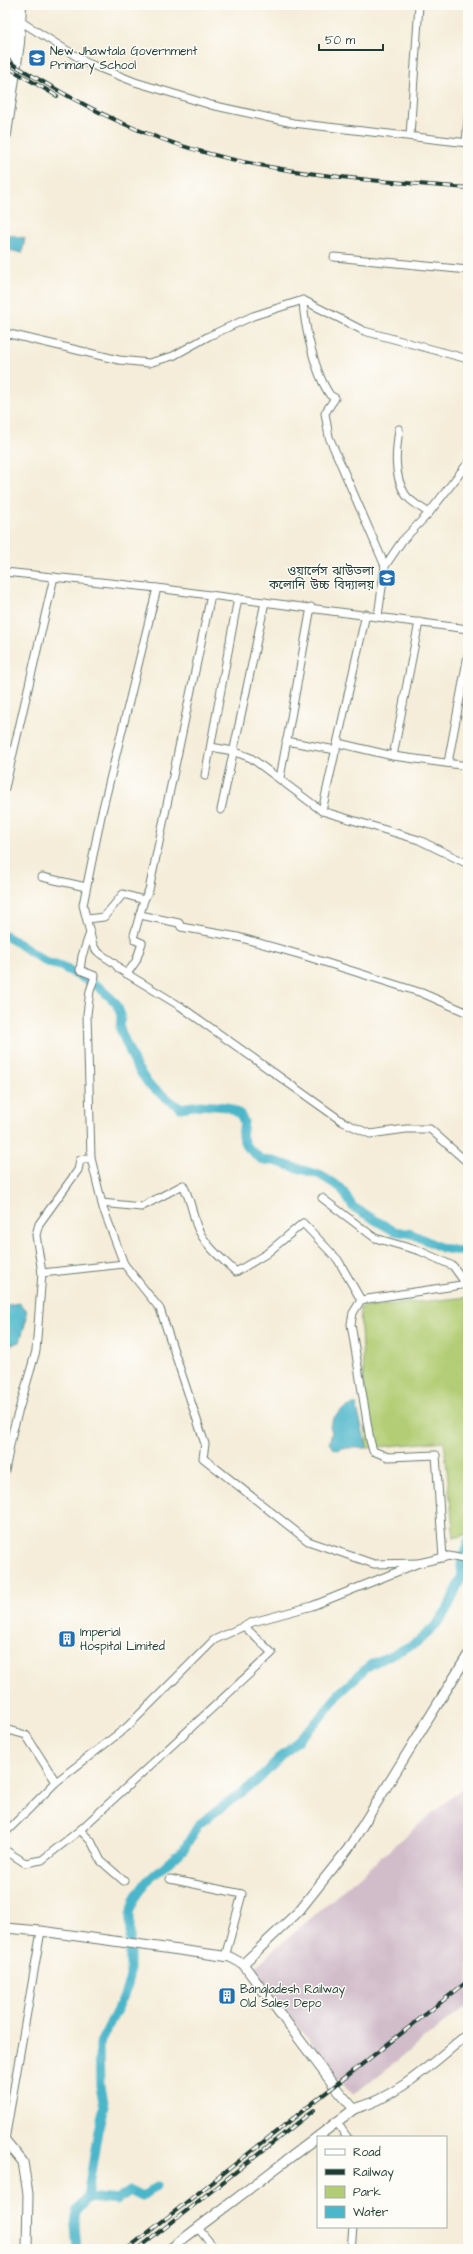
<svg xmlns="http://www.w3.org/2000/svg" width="473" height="2254" font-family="'Architects Daughter','Noto Sans Bengali',sans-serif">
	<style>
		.industrial { fill: #d1bdca }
		.green { fill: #b2cd74; stroke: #688554 }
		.water { fill: #4cb6ca; stroke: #367a7f }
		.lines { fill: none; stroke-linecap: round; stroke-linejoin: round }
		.canal { stroke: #4cb6ca; stroke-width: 9 }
		.street-casing { stroke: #6a7b6e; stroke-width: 9 }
		.secondary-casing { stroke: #6a7b6e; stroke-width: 11 }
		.highway-casing { stroke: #6a7b6e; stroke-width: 14 }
		.street { stroke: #fff; stroke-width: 7 }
		.secondary { stroke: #fff; stroke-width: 9 }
		.highway { stroke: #fff; stroke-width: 12 }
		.rail-casing { stroke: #1f3d34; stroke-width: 4 }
		.rail { stroke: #fdfcf7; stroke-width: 2.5; stroke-dasharray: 8; stroke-linecap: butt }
		.labels { text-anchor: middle; stroke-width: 3; stroke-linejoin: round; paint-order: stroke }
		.poi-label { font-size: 12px; fill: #1f3d34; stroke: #fdfcf7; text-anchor: start }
	</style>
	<rect width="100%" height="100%" fill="#fdfcf7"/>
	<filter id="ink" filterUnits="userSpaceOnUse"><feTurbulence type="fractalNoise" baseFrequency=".025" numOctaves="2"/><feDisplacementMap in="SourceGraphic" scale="8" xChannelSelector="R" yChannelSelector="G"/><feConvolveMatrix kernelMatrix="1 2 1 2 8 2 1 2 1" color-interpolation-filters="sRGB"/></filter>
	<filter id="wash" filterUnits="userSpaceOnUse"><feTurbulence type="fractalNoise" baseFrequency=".012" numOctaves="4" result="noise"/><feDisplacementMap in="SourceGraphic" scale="16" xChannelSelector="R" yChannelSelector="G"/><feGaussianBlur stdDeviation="0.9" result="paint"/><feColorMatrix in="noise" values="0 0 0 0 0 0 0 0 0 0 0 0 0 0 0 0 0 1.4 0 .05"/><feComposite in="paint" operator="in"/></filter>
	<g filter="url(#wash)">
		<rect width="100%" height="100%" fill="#f5edd9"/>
		<!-- industrial -->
		<path class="industrial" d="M468,1784V2004L354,2095L336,2080L332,2068L251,1970L431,1814Z"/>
		<!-- green -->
		<path class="green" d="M468,1297V1534L454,1538L444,1441L367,1448L360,1308Z"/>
		<!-- water -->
		<g class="water">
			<path d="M5,234L25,238L22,253L5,249Z"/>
			<path d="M19,1303L26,1309L27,1317L20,1342L5,1347V1309L8,1305Z"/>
			<path d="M356,1404L367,1448H342L338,1450L333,1448L329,1443L332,1432L330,1426C335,1413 342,1408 356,1404Z"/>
		</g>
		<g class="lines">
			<!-- canal -->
			<g class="canal">
				<path d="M5,935L48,963L61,966L99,987L116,1003L121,1015L120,1029L136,1066L149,1085L180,1108L200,1105L227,1107L240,1114L244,1122L242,1136L246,1146L262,1160L274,1161L320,1175L341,1188L353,1207L394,1231L412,1234L442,1248L464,1252L468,1257"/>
				<path d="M87,2197L117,2200L130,2191L142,2197L157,2186"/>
				<path d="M77,2249L75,2225L77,2212L87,2197L98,2131L104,2107L100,2086L99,2045L124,1996L130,1977V1915L134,1899L146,1882L184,1849L199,1824L256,1782L320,1718L340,1692L370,1665L416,1643L437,1624L448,1608L462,1575L461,1564L468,1541"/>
			</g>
		</g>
	</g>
	<g filter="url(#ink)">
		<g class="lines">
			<!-- street casing -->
			<g class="street-casing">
				<g id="street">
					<path d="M20,21L87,63L135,82L211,105L293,123L468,143"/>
					<path d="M410,136L419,5"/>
					<path d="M466,142L468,118"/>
					<path d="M334,257L468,270"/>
					<path d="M5,333L119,360L149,363L173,356L209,336L253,316L303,300"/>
					<path d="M399,429C396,451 393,474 405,494C409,501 422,508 429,513"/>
					<path d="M385,566L329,437L325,413L335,398L330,395C315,374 304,325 303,300L364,331L468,359"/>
					<path d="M5,572L157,588L468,629"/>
					<path d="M378,616L385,566L402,541L429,513L468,463"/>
					<path d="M286,741L336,750"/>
					<path d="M338,743L393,756L468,766"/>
					<path d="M211,747L233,751L251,758L322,811L419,840L468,864"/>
					<path d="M393,756L419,622"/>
					<path d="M448,763L468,655"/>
					<path d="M205,776L238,598"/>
					<path d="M280,778L311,607"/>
					<path d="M5,788L54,577"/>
					<path d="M221,810L265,602"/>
					<path d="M322,811L366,614"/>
					<path d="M42,877L86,887"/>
					<path d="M140,915L179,923L181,927L238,937L305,956L422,993L468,1013"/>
					<path d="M87,919L104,917L123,894L144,900L149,890L211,595"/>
					<path d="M90,933C91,937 92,943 94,947C99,957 114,959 119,969L180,1006L343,1122L370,1134L406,1129H430L468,1163"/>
					<path d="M134,935L144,900"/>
					<path d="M127,974L136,961L142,943L135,940"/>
					<path d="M91,1158L103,1208L124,1264L160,1309L205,1444L203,1458L308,1541L374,1564L419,1563"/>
					<path d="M322,1198L375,1238L420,1251L453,1266L466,1284"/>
					<path d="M102,1203L141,1207L183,1185C190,1198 192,1210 196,1224C203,1244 221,1258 236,1272L266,1254L303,1223L338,1260L361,1300"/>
					<path d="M42,1273L124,1264"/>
					<path d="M5,1471L13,1430L36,1351L42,1273L36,1235L39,1224L78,1170L80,1160L91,1158L87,1014L90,991L95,976L80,970L82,956L90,933L83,905L101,816L157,588"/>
					<path d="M443,1558L436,1455L388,1457L373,1451L370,1440L351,1324L353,1313L361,1300L468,1284"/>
					<path d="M5,1729L26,1735L56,1782"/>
					<path d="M80,1830L91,1841L101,1861L124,1881"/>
					<path d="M5,1833L56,1782L127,1727L214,1640L253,1622L312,1606L419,1563L449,1556L468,1560"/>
					<path d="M5,1850L25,1863L42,1860L80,1830L272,1653L244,1626"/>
					<path d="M170,1879L242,1894L225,1957"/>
					<path d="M336,2121L347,2137"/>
					<path d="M5,2140L41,1931"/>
					<path d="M198,2228L215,2249"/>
					<path d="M351,2249L353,2227"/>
				</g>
			</g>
			<!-- secondary casing -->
			<g class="secondary-casing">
				<g id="secondary">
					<path d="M5,1928L41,1931L230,1957L243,1964L335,2087L354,2109C398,2097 433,2062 468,2034"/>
					<path d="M243,1964L298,1912L348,1849L468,1655"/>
					<path d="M5,2140L23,2162L28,2194L27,2249"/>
					<path d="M170,2249L354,2109"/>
				</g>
			</g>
			<!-- highway casing -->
			<g class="highway-casing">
				<g id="highway">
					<path d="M5,69L11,5"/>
					<path d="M5,134L18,43L20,5"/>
				</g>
			</g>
			<!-- street -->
			<use href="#street" class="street"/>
			<!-- secondary -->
			<use href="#secondary" class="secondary"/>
			<!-- highway -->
			<use href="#highway" class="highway"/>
			<!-- rail casing -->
			<g class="rail-casing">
				<g id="rail">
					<path d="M5,57L14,65C52,87 89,109 129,126C236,173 354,179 468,188"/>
					<path d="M9,68L57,96"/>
					<path d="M127,2249L468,1981"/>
					<path d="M138,2249L314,2110"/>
				</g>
			</g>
			<!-- rail -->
			<use href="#rail" class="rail"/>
		</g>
	</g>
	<!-- icons -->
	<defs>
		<g id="school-square" transform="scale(0.9)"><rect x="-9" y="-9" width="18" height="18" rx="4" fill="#1f6fb2" stroke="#fdfcf7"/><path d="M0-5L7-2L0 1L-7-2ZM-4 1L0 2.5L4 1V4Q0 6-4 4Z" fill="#fff"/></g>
		<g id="building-square" transform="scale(0.9)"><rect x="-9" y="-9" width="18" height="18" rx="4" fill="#1f6fb2" stroke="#fdfcf7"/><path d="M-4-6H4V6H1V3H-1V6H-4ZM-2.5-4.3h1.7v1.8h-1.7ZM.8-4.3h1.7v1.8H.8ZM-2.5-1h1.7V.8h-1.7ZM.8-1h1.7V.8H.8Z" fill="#fff"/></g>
	</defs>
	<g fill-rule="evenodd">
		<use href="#school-square" x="37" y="58"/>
		<use href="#school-square" x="387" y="578"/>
		<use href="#building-square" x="67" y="1639"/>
		<use href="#building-square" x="227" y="1996"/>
	</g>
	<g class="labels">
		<!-- poi labels -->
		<g class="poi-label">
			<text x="50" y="55">New Jhawtala Government<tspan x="50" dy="14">Primary School</tspan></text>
			<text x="374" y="575" text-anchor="end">ওয়ার্লেস ঝাউতলা<tspan x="374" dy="14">কলোনি উচ্চ বিদ্যালয়</tspan></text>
			<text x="80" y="1636">Imperial<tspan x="80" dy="14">Hospital Limited</tspan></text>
			<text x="240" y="1993">Bangladesh Railway<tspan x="240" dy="14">Old Sales Depo</tspan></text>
		</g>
	</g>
	<!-- margin -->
	<rect width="473" height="2254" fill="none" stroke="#fdfcf7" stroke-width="20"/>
	<!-- legend -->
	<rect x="317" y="2136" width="130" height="92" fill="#fdfcf7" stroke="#a4b0a9"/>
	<rect x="325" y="2149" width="20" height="6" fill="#ffffff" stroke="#a4b0a9"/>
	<text x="353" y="2156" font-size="12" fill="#1f3d34">Road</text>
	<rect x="325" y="2169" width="20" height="6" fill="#1f3d34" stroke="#a4b0a9"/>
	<text x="353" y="2176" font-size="12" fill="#1f3d34">Railway</text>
	<rect x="325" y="2186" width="20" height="12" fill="#b2cd74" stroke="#a4b0a9"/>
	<text x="353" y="2196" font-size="12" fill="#1f3d34">Park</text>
	<rect x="325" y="2206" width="20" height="12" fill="#4cb6ca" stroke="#a4b0a9"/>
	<text x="353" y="2216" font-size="12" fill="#1f3d34">Water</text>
	<!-- scale -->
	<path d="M319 44v6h64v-6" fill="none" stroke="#1f3d34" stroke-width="2"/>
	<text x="325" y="44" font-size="12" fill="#1f3d34" stroke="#fdfcf7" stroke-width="3" paint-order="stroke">50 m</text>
</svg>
